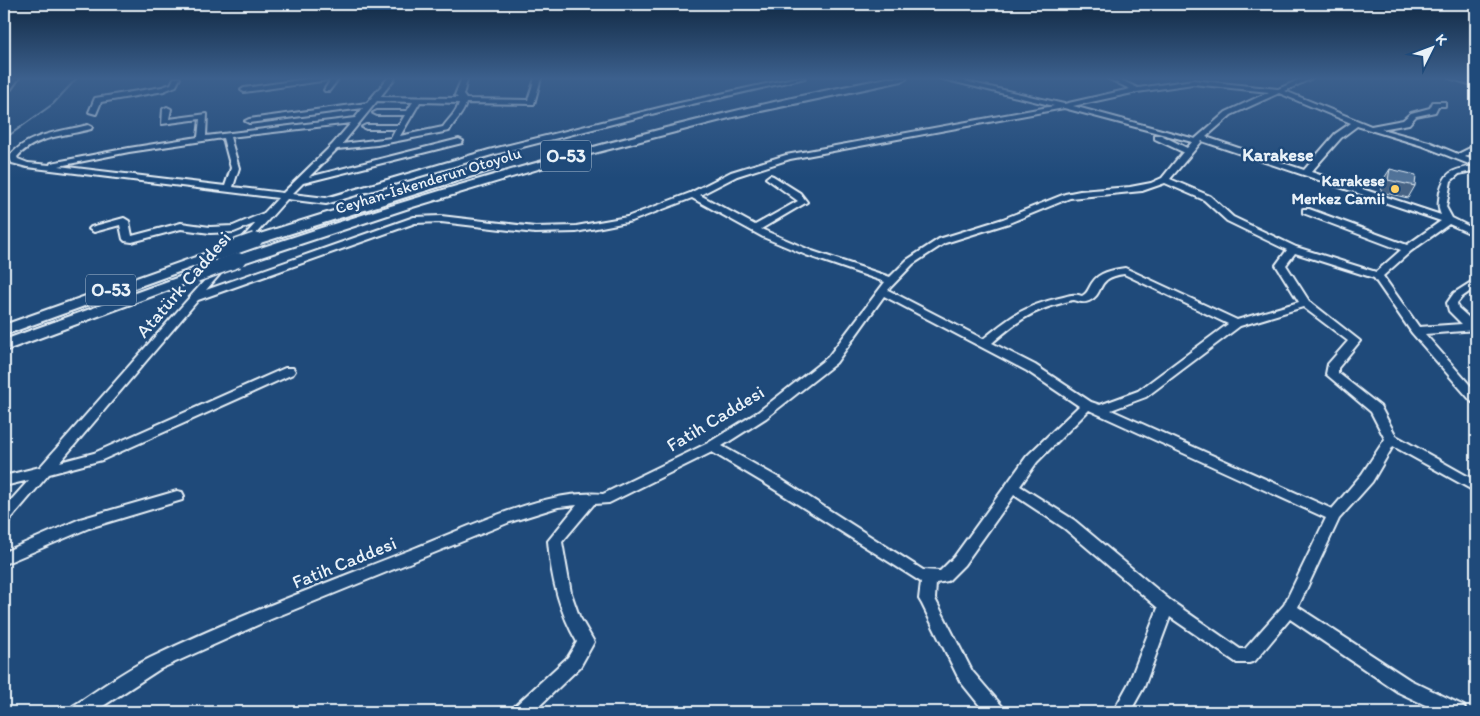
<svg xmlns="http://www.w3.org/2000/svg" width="1480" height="716" font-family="Itim,sans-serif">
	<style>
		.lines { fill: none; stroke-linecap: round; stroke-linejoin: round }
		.stream { stroke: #9ab0c7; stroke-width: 2 }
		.minor-casing { stroke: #e8f1f8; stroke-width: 4 }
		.highway-casing { stroke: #e8f1f8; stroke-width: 4 }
		.minor { fill: #1f4a7a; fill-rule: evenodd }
		.highway { fill: #1f4a7a; fill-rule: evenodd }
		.highway-bridge-casing { stroke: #e8f1f8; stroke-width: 17; stroke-linecap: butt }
		.highway-bridge { stroke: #1f4a7a; stroke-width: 14 }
		.wall { fill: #466384; stroke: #e8f1f8 }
		.building { fill: #517399; stroke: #e8f1f8 }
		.poi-dot { fill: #ffd166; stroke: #1f4a7a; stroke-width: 2 }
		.labels { text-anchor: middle; stroke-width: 5; stroke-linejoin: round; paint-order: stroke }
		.far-street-label { font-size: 16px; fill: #e8f1f8; stroke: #1f4a7a }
		.far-poi-label { font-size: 16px; font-weight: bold; fill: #e8f1f8; stroke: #1f4a7a; text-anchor: end }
		.far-quarter-label { font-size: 18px; font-weight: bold; fill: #e8f1f8; stroke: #1f4a7a }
		.shield { fill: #1f4a7a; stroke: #acbfd2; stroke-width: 1 }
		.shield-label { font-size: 18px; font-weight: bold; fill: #e8f1f8 }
		.street-label { font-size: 19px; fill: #e8f1f8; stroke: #1f4a7a }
	</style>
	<rect width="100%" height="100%" fill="#1f4a7a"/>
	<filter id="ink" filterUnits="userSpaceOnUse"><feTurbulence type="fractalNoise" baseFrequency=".02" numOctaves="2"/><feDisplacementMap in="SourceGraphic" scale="10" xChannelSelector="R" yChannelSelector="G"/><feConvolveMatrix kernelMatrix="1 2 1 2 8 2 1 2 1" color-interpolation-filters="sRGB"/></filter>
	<g filter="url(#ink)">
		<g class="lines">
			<!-- stream -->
			<path class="stream" d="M4,139L53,104L77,78"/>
			<!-- minor casing -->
			<g class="minor-casing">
				<g id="minor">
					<path d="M13,78H19L11,89L4,91V87L7,86Z"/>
					<path d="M174,78H180L176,86L164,91L101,102L96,114L89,112L95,98L162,87L171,84Z"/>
					<path d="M313,78H331L328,80L244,92L241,90L244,88Z"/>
					<path d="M332,78H339L329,91H325L324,90Z"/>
					<path d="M388,78H395L380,97L458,98L455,95L461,80L464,78L467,80L463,95L466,99L528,100L535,78H541L534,104L466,103C463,115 455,120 449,131L377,145L337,149L309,177L459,139L463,141L462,143L303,183L292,194L326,198L489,150L675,104L793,78H805L675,108L495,154L326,204L287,199L244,247L241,248L236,245L256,223L234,232L210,233L181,229L132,242L125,241L123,239L120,225L94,232L89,229L91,227L124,218L129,221L132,236L181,223L210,227L233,226L264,213L278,198L27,167L12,163L9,157C28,133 60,132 88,125L92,127L91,129C65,136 35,136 17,157L18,159L28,163L50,165L51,163L129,148L198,137L200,119L162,124L163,109L167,107L171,109L169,119L207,114L206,136L355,118L363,108L249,123L245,121L249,119L367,103ZM377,101L413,102L407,111H377L373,113L377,115H405L399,125H366L362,127L366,129H396L391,138L342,144ZM420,102L459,103C456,114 449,118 443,127L400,136ZM351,123L332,145L283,193L233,187L239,168L230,137ZM223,138L231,168L225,186L59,166L129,152Z"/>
					<path d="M939,78H951L1064,104L1130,89L1107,78H1116L1138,88L1193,80L1278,89L1303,78H1312L1285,91L1371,126L1403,120L1411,113L1430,108L1433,102H1445V106H1438L1435,112L1416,116L1409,124L1381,129L1429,142L1458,154L1476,145V150L1465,157L1476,161V170L1459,174L1451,181L1446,207L1452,218L1476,230V236L1449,224L1411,251L1383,276L1419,327L1462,324L1449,311L1447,303L1454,293L1476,279V287L1462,297L1457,303L1458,308L1476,324V330L1425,334L1476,392V403L1472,402L1412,333L1374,278L1295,253L1286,265L1309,301L1360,341L1338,368V373L1380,406L1396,436L1476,481V492L1393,446L1372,482L1339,519L1298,607L1410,680L1464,706L1466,712H1440L1398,692L1290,619L1255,661L1249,663H1237L1170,617L1144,687L1130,712H1113L1129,683L1158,608L1064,528L1014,495L964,565L948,581L936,583L935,599L972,671L1002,706L1004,712H985L960,681L922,604L919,599L921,582L769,486L712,452L609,503L594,504L562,542L571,593L579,616L594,642L580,667L533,712H513L515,706L568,657L577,642C559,611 551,577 548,541L577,505L558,507L510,522L271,619L160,669L94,712H71L73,706C98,690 123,671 150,658C236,616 327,583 415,548C470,527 544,489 603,494L708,443L758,412L828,357L885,282L806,255L763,237L692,198L632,221L576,232L535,233L441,222L415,223L198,300L60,462L94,453L285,368H293L295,371L293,374L102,460L49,474L9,521L4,522V508L29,480L4,486V476L40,467L220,263H226L228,265L206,290L414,217L441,216L535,227L576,226L627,217L690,193L731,172L786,155L1054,106ZM1193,84L1269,92L1226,112L1195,139L1073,106L1137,92ZM1279,93L1351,123L1335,134L1304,170L1206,137L1231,115ZM1064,108L1192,142L1187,148L1161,135H1155V139L1183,152L1162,178L1151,183L1130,187L1080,191L1065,194L1003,219L939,239L907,260L890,277L812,251L761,229L807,202L800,193L773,176L770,175L766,178L798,201L755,225L700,195L737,176L790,159ZM1357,126L1423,146L1474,166C1454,170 1445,170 1440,192C1439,201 1437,206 1441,215L1311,172L1341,138ZM1202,141L1441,221L1407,245L1309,209H1303V213L1401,250L1376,272L1296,247L1233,217L1210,196L1170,179ZM1165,183L1204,200L1227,221L1287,250L1276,265L1299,302L1237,320L1125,268C1112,270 1099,272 1092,283C1088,289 1088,293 1082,296C1074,293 1068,296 1059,298C1022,307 1012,316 983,339L888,290L913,264L945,243L1009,223L1070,198L1142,191ZM1124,274L1228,324L1138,391L1100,405L1091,402L1035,365L992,343C1017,322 1030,311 1062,303C1066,302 1071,300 1074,300C1080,301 1082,304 1089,301C1106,293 1094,278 1124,274ZM884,296L1027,371L1079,406L1027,456L954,557L940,571L923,570L779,478L722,446L766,418L836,363ZM1303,307L1348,341L1328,364L1326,374L1371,412L1385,439L1362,474L1332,509L1111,410L1146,397L1240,326ZM1089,410L1326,518L1284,605L1245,649H1240L1171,601L1074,520L1020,486L1037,462Z"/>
					<path d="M1449,78H1460L1476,82V86Z"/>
					<path d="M177,491L182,492L184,496L182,500L89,528L4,564V552L80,519Z"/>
				</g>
			</g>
			<!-- highway casing -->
			<g class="highway-casing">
				<g id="highway">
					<path d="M887,78H907L902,81L733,117L571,159L406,209L243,263L238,264L231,260L233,257C448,185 664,122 887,78Z"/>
					<path d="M494,161L500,165L498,168L260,243L255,244L248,240L250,237Z"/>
					<path d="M218,249L223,250L225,253L223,256L4,335V325Z"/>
					<path d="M196,271L203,275L201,278L4,351V340Z"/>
				</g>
			</g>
			<!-- minor -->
			<use href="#minor" class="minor"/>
			<!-- highway -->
			<use href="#highway" class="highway"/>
			<!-- highway-bridge casing -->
			<g class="highway-bridge-casing">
				<g id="highway-bridge">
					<path d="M218,253L255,240"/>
					<path d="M196,275L238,260"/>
				</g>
			</g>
			<!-- highway-bridge -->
			<use href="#highway-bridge" class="highway-bridge"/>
		</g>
		<!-- wall -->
		<path class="wall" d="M1390,169L1415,186L1408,198L1381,192L1383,180Z"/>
		<!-- building -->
		<path class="building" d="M1390,169L1416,175L1415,186L1388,180Z"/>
	</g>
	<!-- sky -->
	<linearGradient id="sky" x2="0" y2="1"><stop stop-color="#112943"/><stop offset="0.44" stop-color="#3c608d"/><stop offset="1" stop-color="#3c608d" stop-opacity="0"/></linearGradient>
	<rect width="1480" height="178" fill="url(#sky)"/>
	<!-- markers -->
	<circle class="poi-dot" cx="1395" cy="189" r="5"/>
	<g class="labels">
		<!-- far-street labels -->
		<g class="far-street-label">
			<text transform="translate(428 180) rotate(-17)" y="6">Ceyhan-İskenderun Otoyolu</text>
		</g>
		<!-- far-poi labels -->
		<g class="far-poi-label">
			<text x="1385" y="186">Karakese<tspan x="1385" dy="18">Merkez Camii</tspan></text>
		</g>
		<!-- far-quarter labels -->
		<g class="far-quarter-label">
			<text x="1278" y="161">Karakese</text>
		</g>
		<!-- shield labels -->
		<g class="shield">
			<rect x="541" y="140.5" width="50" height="31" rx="4"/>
			<rect x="86" y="274.5" width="50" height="31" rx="4"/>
		</g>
		<g class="shield-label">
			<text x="566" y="162">O-53</text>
			<text x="111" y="296">O-53</text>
		</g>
		<!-- street labels -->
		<g class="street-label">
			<text transform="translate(183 284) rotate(-49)" y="7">Atatürk Caddesi</text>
			<text transform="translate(715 418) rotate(-31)" y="7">Fatih Caddesi</text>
			<text transform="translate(344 562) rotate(-22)" y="7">Fatih Caddesi</text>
		</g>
	</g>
	<!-- margin -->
	<rect width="1480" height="716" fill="none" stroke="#1f4a7a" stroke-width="20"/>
	<rect x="10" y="10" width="1460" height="696" fill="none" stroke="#e8f1f8" stroke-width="2" filter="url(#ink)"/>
	<!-- north arrow -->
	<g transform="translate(1432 48) rotate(48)" stroke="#1f4a7a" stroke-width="4" paint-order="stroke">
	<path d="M0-4L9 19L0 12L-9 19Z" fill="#e8f1f8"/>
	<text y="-8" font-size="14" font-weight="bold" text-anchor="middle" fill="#e8f1f8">K</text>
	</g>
</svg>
